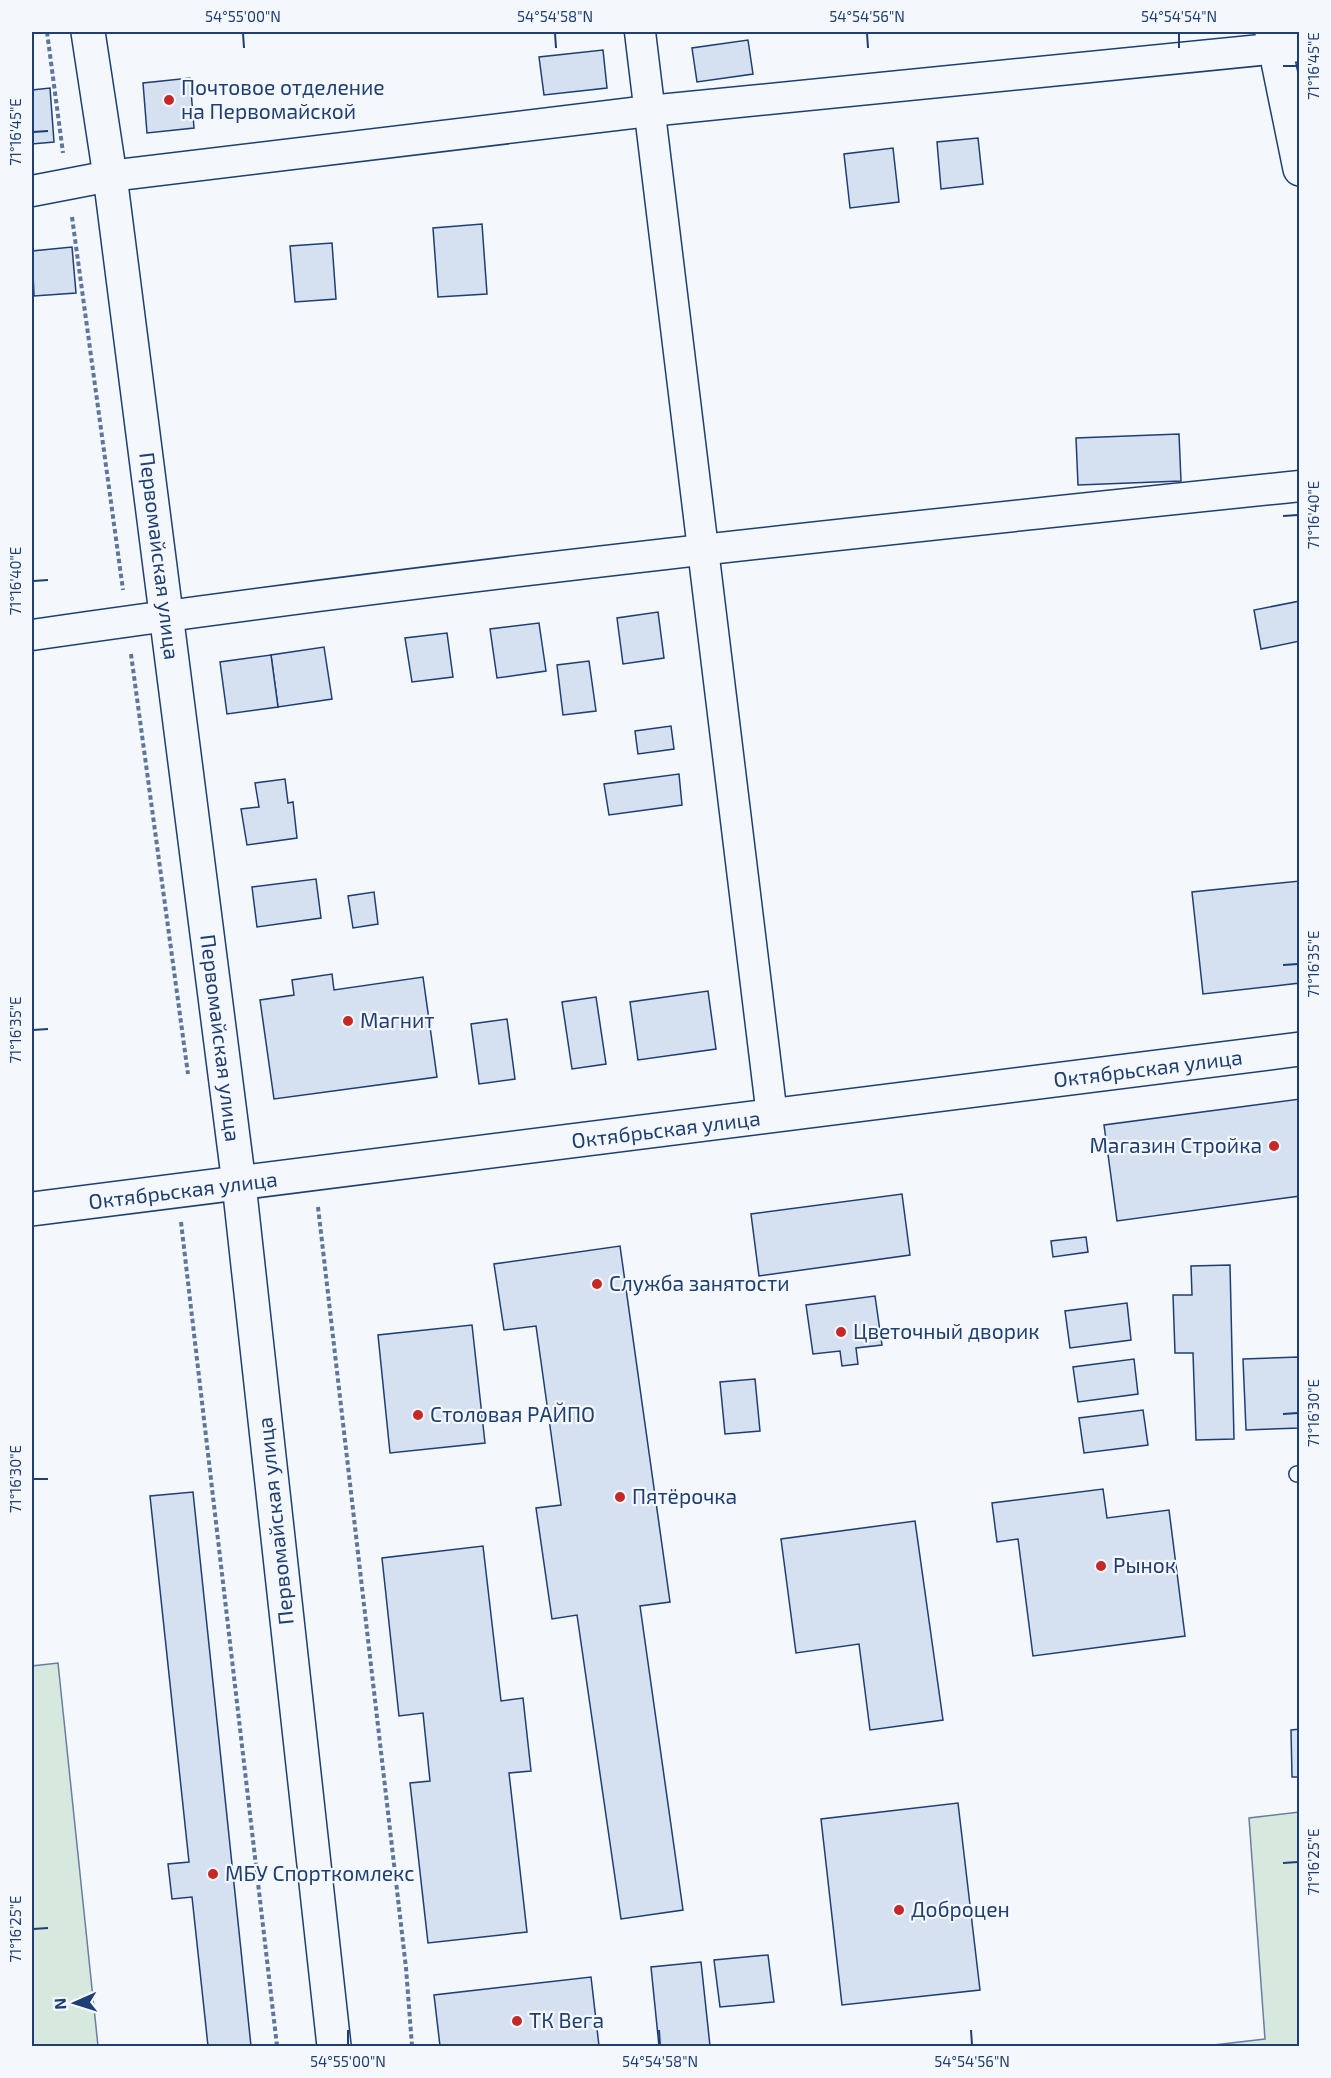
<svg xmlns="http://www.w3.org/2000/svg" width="1331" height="2078" font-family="'Exo 2',sans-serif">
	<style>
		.green { fill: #d7e8df; stroke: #687fa3; stroke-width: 1.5 }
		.building { fill: #d5e0f0; stroke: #1d3f73; stroke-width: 1.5 }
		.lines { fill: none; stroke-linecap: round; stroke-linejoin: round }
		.lane-casing { stroke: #1d3f73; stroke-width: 18 }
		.street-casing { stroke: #1d3f73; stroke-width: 33 }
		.secondary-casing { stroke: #1d3f73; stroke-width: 36 }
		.path { stroke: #5e769c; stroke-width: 4; stroke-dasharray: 4.5 3; stroke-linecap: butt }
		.lane { stroke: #f4f7fb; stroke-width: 15 }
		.street { stroke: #f4f7fb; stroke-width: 30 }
		.secondary { stroke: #f4f7fb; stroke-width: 33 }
		.ticks { fill: none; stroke: #1d3f73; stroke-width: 2 }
		.poi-dot { fill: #c62828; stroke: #f4f7fb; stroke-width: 2 }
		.labels { text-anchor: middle; stroke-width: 4.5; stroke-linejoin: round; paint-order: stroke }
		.poi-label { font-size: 21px; fill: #1d3f73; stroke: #f4f7fb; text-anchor: start }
		.street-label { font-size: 21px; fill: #1d3f73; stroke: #f4f7fb }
		.neatline { fill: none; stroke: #1d3f73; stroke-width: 2 }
		.ticks-label { font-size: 15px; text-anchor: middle; fill: #1d3f73 }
	</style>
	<rect width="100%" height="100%" fill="#f4f7fb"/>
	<!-- green -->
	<g class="green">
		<path d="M58,1663L98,2046H32V1666Z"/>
		<path d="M1299,1812V2046H1205L1265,2039L1249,1818Z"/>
	</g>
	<!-- building -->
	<g class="building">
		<path d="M748,40L753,74L697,82L692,48Z"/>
		<path d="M603,50L607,88L544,95L539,57Z"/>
		<path d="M190,78L194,128L147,133L143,83Z"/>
		<path d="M50,88L54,142L32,144V90Z"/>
		<path d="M978,138L983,184L941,189L937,142Z"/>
		<path d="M893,148L899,202L850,208L844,154Z"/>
		<path d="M482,224L487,294L438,297L433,228Z"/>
		<path d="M332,243L336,299L295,302L290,246Z"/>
		<path d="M72,247L76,293L34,296L32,251Z"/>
		<path d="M1179,434L1181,481L1078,485L1076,438Z"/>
		<path d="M1300,601V641L1261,649L1254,610Z"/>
		<path d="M658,612L664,658L623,664L617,618Z"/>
		<path d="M539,623L546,671L497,678L490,629Z"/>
		<path d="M447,633L453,677L412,682L405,638Z"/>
		<path d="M324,647L332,699L278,707L271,655Z"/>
		<path d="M271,655L278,707L227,714L220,662Z"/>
		<path d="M589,661L596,711L563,715L557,665Z"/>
		<path d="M671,726L674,749L638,754L635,731Z"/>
		<path d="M679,774L682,805L609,815L604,784Z"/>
		<path d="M285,779L288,803L293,802L297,838L247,845L241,809L259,807L255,783Z"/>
		<path d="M316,879L321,918L257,927L252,887Z"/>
		<path d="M1300,881V983L1203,994L1192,892Z"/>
		<path d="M374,892L378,924L353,928L348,896Z"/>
		<path d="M332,974L334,990L423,977L437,1077L274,1099L260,1000L294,995L292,980Z"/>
		<path d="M708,991L716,1049L638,1060L630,1002Z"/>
		<path d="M596,997L606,1064L572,1069L562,1002Z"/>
		<path d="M507,1019L515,1079L479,1084L471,1024Z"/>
		<path d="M1300,1099V1196L1117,1221L1104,1125Z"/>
		<path d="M902,1194L910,1255L759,1276L751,1214Z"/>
		<path d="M1086,1237L1088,1252L1053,1257L1051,1241Z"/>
		<path d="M620,1246L670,1602L640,1606L683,1910L621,1919L577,1615L552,1619L536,1508L561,1505L536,1326L504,1330L494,1264Z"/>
		<path d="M1230,1265L1234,1439L1196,1440L1193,1353H1175L1173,1295H1192L1191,1266Z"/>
		<path d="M875,1296L882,1345L856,1348L858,1364L842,1366L840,1351L813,1354L806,1305Z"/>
		<path d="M1127,1303L1131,1340L1070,1348L1065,1311Z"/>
		<path d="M472,1325L485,1443L390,1453L378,1335Z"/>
		<path d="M1299,1357L1300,1428L1246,1430L1243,1359Z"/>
		<path d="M1134,1359L1138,1394L1078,1402L1073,1367Z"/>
		<path d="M755,1379L760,1431L725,1434L720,1382Z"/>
		<path d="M1143,1410L1148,1445L1084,1453L1079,1418Z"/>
		<path d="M1103,1489L1107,1518L1169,1510L1185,1636L1033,1656L1018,1539L997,1542L992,1503Z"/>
		<path d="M193,1492L251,2046H208L192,1897L172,1899L168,1864L189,1862L150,1496Z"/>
		<path d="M915,1521L943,1720L870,1730L859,1644L796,1653L781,1539Z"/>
		<path d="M483,1546L501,1701L523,1698L531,1771L509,1773L527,1932L428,1943L410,1783L430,1781L423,1713L399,1716L382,1558Z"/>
		<path d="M1300,1729V1777H1292L1291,1730Z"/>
		<path d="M958,1803L980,1990L842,2005L821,1819Z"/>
		<path d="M768,1955L774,2002L720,2007L714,1960Z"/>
		<path d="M701,1962L710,2046H659L651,1967Z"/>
		<path d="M591,1977L599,2046H440L434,1995Z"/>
	</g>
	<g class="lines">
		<!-- lane casing -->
		<g class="lane-casing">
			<path id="lane" d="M1297,1474H1300"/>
		</g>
		<!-- street casing -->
		<g class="street-casing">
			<g id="street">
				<path d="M640,32L772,1116"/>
				<path d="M32,191L110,176L649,111L1300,46"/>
				<path d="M32,635C453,574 876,530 1300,486"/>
			</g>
		</g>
		<!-- secondary casing -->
		<g class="secondary-casing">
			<g id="secondary">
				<path d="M88,32L110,176L239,1184L334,2046"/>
				<path d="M1272,32L1300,169"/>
				<path d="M32,1209L1300,1049"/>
			</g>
		</g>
		<!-- path -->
		<g class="path">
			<path d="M47,32L63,153"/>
			<path d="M72,217L123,590"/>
			<path d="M131,654L188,1074"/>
			<path d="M318,1207L406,1968L412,2046"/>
			<path d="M181,1222L277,2046"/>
		</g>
		<!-- lane -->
		<use href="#lane" class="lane"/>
		<!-- street -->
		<use href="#street" class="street"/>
		<!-- secondary -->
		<use href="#secondary" class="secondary"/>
	</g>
	<!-- ticks -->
	<path class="ticks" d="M243,33L244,48M555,33L556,48M867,33L868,48M1179,33V48M1283,66H1298M33,132L48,131M1283,516L1298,515M33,581L48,580M1283,965L1298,964M33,1030L48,1029M1283,1414L1298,1413M33,1479H48M1283,1863L1298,1862M33,1929L48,1928M348,2030V2045M659,2030L660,2045M971,2030L972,2045"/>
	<!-- markers -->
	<g class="poi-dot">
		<circle cx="169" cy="100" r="6"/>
		<circle cx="348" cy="1021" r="6"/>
		<circle cx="1274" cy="1146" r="6"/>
		<circle cx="597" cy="1284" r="6"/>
		<circle cx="841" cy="1332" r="6"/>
		<circle cx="418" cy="1415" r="6"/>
		<circle cx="620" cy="1497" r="6"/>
		<circle cx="1101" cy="1566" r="6"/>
		<circle cx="213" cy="1874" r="6"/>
		<circle cx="899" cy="1910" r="6"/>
		<circle cx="517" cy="2021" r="6"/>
	</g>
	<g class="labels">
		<!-- poi labels -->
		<g class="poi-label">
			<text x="181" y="95">Почтовое отделение<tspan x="181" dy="24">на Первомайской</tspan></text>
			<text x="360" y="1028">Магнит</text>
			<text x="1262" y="1153" text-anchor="end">Магазин Стройка</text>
			<text x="609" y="1291">Служба занятости</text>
			<text x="853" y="1339">Цветочный дворик</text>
			<text x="430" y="1422">Столовая РАЙПО</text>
			<text x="632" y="1504">Пятёрочка</text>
			<text x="1113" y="1573">Рынок</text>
			<text x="225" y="1881">МБУ Спорткомлекс</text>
			<text x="911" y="1917">Доброцен</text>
			<text x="529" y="2028">ТК Вега</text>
		</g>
		<!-- street labels -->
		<g class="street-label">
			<text transform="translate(159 556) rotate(83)" y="7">Первомайская улица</text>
			<text transform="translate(220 1038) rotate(83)" y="7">Первомайская улица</text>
			<text transform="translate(1148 1069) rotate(-7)" y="7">Октябрьская улица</text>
			<text transform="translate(666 1130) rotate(-7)" y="7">Октябрьская улица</text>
			<text transform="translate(183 1191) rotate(-7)" y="7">Октябрьская улица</text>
			<text transform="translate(276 1521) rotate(-96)" y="7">Первомайская улица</text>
		</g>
	</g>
	<!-- border -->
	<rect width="1331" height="2078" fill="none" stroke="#f4f7fb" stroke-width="66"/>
	<!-- north arrow -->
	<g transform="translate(75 2003) rotate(267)" stroke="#f4f7fb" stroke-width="4.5" paint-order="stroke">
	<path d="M0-4.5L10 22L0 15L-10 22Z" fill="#1d3f73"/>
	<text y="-9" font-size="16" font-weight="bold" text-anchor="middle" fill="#1d3f73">N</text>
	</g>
	<rect x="33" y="33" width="1265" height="2012" class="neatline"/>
	<g class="ticks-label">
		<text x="243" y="22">54°55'00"N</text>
		<text x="555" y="22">54°54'58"N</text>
		<text x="867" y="22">54°54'56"N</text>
		<text x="1179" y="22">54°54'54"N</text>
		<text transform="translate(1314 66) rotate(-90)" y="5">71°16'45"E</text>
		<text transform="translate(16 132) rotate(-90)" y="5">71°16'45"E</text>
		<text transform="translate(1314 515) rotate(-90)" y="5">71°16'40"E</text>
		<text transform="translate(16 581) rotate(-90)" y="5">71°16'40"E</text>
		<text transform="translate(1314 964) rotate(-90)" y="5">71°16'35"E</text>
		<text transform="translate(16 1030) rotate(-90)" y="5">71°16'35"E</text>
		<text transform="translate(1314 1413) rotate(-90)" y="5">71°16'30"E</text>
		<text transform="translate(16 1479) rotate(-90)" y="5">71°16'30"E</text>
		<text transform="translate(1314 1862) rotate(-90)" y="5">71°16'25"E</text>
		<text transform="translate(16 1929) rotate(-90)" y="5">71°16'25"E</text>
		<text x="348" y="2067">54°55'00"N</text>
		<text x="660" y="2067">54°54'58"N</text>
		<text x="972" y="2067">54°54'56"N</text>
	</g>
</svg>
